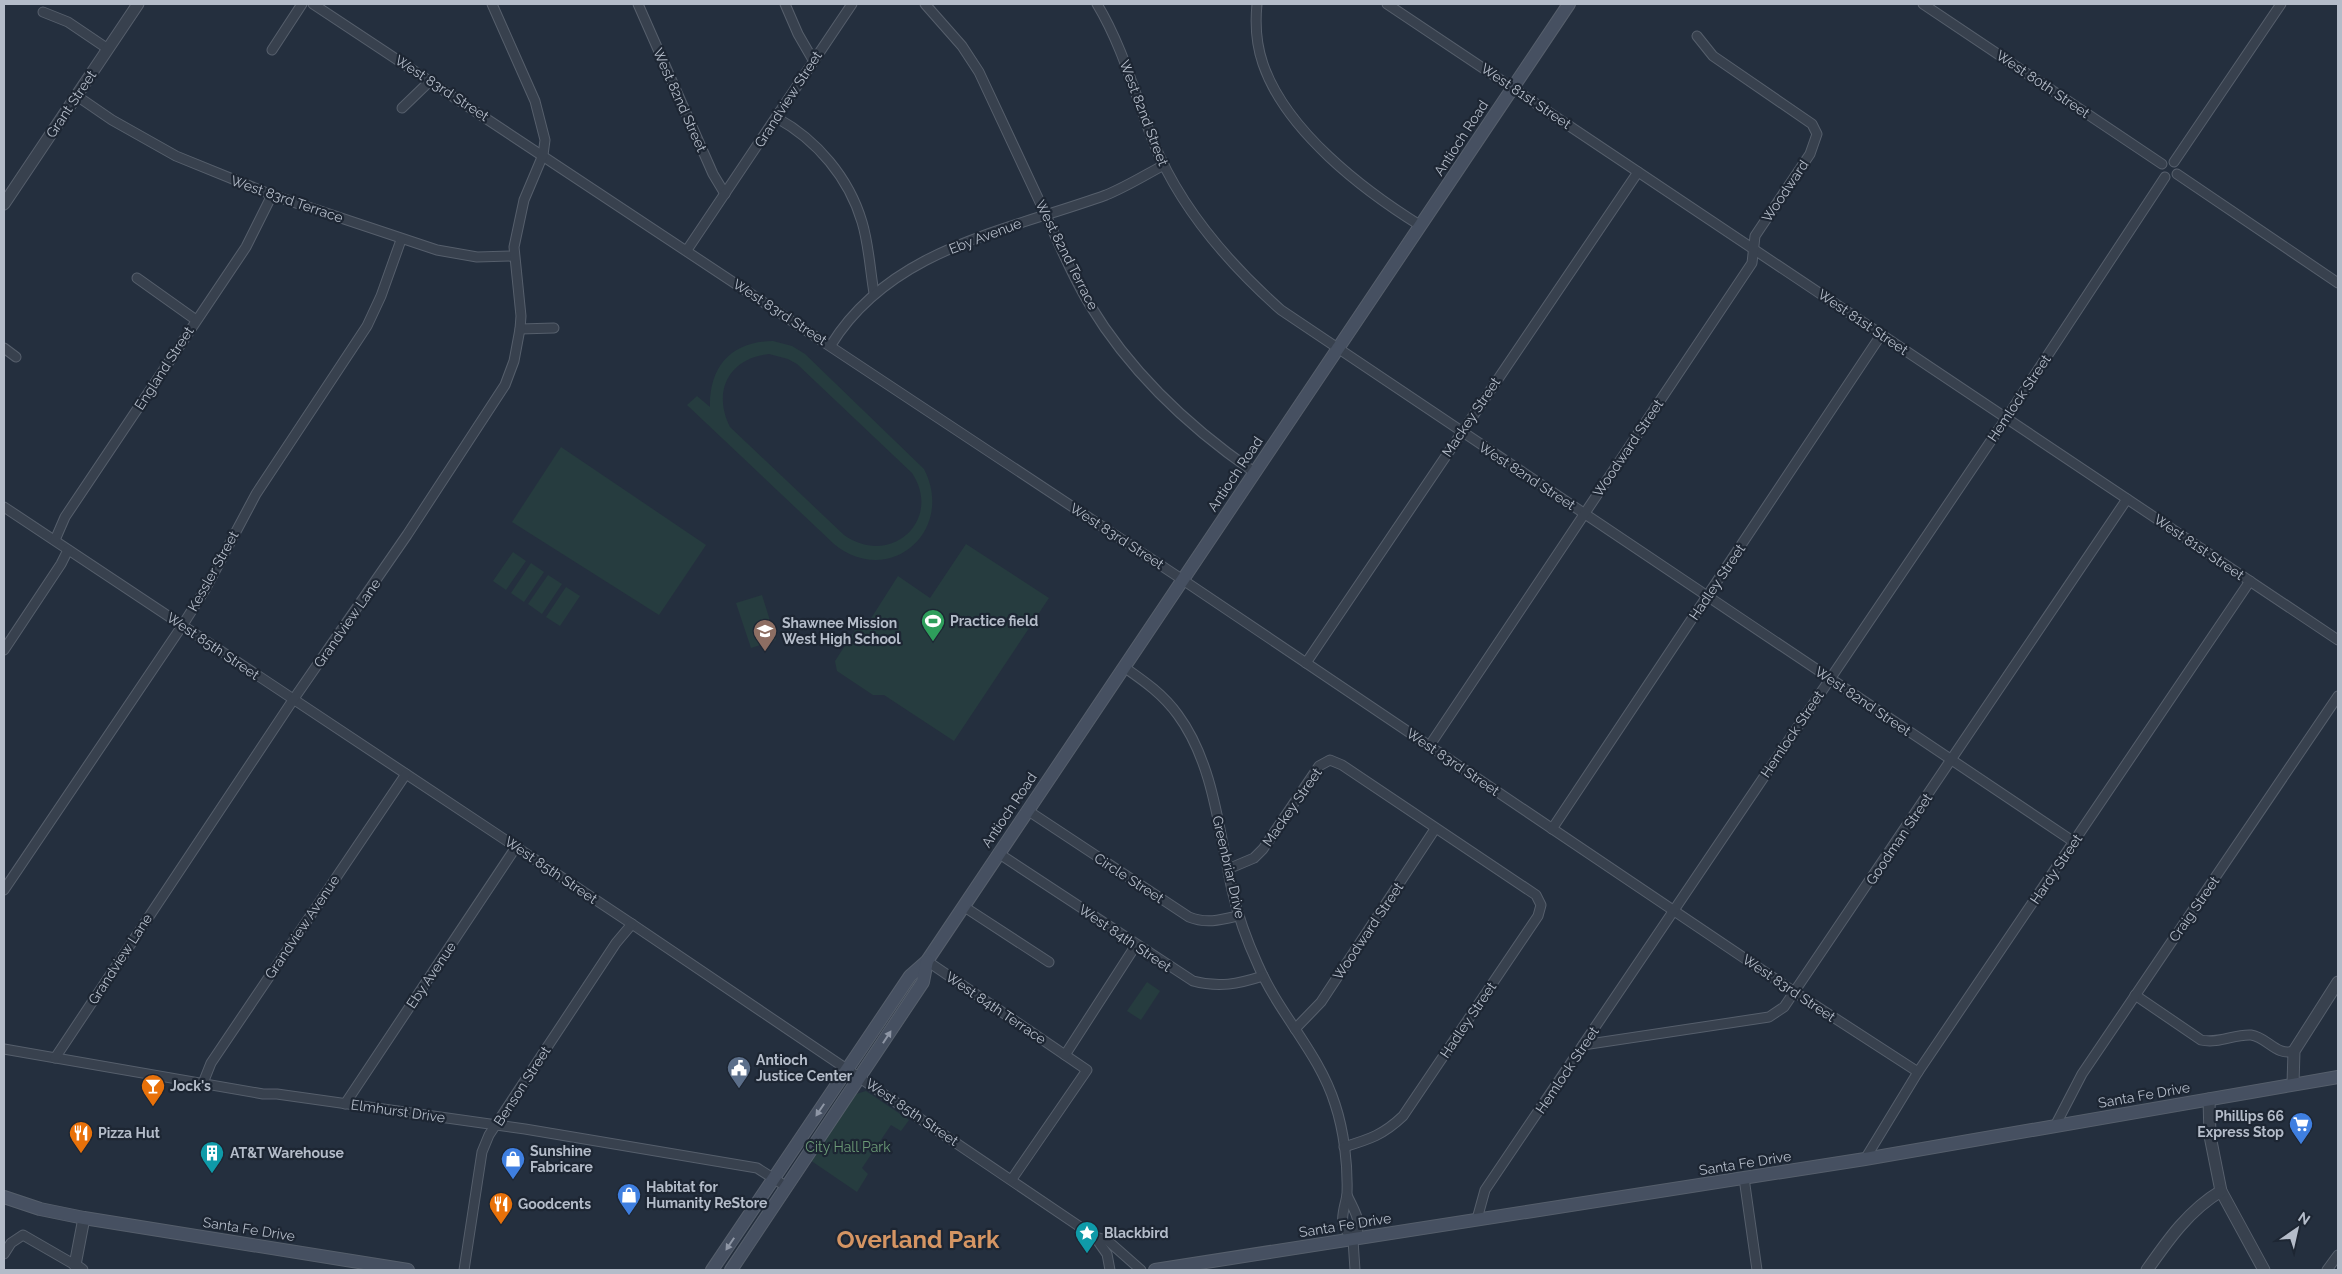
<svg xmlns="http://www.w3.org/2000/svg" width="2342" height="1274" font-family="Raleway,sans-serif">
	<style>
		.green { fill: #263c3f; fill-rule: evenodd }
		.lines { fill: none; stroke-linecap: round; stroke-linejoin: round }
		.minor-casing { stroke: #565f6c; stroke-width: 11 }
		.tertiary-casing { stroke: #565f6c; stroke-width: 13 }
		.secondary-casing { stroke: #565f6c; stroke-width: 14 }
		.minor { stroke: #38414e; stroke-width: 9 }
		.tertiary { stroke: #38414e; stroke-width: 11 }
		.secondary { stroke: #465061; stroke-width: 12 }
		.oneway { fill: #8e96a5 }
		.labels { text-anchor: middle; stroke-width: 4.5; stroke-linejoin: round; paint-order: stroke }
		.street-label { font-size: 14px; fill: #b4bcc9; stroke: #1d2633 }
		.poi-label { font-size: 14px; font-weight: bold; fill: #b4bcc9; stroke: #1d2633; text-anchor: start }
		.park-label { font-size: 14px; fill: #6b9a76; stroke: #1d2633 }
		.town-label { font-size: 24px; font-weight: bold; fill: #d59563; stroke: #1d2633 }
	</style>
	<rect width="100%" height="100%" fill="#242f3e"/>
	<!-- green -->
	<g class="green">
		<path d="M773,341L792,346L805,354L924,469C956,531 889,589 834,544L687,405L697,396L710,407C709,366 732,341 773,341ZM769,354L788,359L797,364L912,473C943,520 891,568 844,535L730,427C712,391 729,358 769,354Z"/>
		<path d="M561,447L706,545L659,615L512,522Z"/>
		<path d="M966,544L1049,598L954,741L884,695H873L837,671L835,661L859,624L870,620L898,576L930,598Z"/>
		<path d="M513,552L526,561L506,590L493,581Z"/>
		<path d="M531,563L544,572L524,602L511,593Z"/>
		<path d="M548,575L562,584L542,614L528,604Z"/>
		<path d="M566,587L580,596L560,626L546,617Z"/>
		<path d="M762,595L776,640L751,648L736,603Z"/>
		<path d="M1147,982L1160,991L1141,1020L1127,1011Z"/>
		<path d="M866,1091L909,1120L901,1131L891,1125L862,1168L868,1174L857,1192L810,1160L856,1094Z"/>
	</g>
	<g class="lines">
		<!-- minor casing -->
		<g class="minor-casing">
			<g id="minor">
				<path d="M313,4L1183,580L1796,993L1918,1072"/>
				<path d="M638,4L713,174L725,194"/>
				<path d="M785,4L798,34L813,60"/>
				<path d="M925,4L962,46L979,72C1001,119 1023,166 1045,213C1059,244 1072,276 1090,305C1131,373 1189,427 1254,472"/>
				<path d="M1097,4C1123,47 1135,95 1153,141C1180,208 1228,263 1281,310L2074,842"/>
				<path d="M1257,4C1255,24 1256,44 1263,64C1286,131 1363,190 1421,226"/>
				<path d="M1387,4L2338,640"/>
				<path d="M1923,4L2162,164"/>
				<path d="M43,12L68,22L108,49"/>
				<path d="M272,50L302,4"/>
				<path d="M77,96L112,120L176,156L272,195L437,250L477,257L514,256"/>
				<path d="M402,108L431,80"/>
				<path d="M777,118C817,140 849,178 862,222C869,245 870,270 874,293"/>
				<path d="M2174,162L2281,4"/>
				<path d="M2177,174L2338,283"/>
				<path d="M687,250L852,4"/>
				<path d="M137,278L196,320"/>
				<path d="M520,329L554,328"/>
				<path d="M831,345C891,248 1007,231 1106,195C1126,187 1145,175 1164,165"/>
				<path d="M4,348L16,357"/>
				<path d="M4,507L632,924L1095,1237L1107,1240L1141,1270"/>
				<path d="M55,540L65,517L246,247L272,195"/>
				<path d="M4,650L61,564L68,550"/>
				<path d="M1306,663L1638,172"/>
				<path d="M1124,667C1144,681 1163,694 1178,715C1214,764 1219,832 1232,890C1238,916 1247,941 1258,965C1279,1014 1319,1053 1335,1104C1344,1131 1348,1165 1347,1194C1346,1203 1341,1214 1343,1224C1344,1229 1350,1235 1353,1240"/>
				<path d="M1430,745L1752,263L1755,236L1810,154L1817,134L1812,124L1713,56L1697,36"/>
				<path d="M1027,810L1189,917C1206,924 1221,920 1238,916"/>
				<path d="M1552,829L1881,335"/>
				<path d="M998,853L1193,981C1219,988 1238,984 1263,976"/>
				<path d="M1228,869L1254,858L1263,849L1319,766L1330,760L1342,765L1536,895L1541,905L1538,916L1403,1116C1383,1135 1370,1139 1344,1147"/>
				<path d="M4,890L182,626L206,588L256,494L367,326L381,296L401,240"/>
				<path d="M963,906L1049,962"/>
				<path d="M927,961L1087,1070L1012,1179"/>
				<path d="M2135,995L2201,1040C2219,1044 2234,1034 2251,1035C2267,1037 2277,1057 2294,1051"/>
				<path d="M1295,1029L1321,1002L1435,829"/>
				<path d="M1583,1045L1769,1017L1784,1007L2127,499"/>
				<path d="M4,1049L263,1094H277L525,1129L757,1168L787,1187"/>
				<path d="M1065,1055L1136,945"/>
				<path d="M55,1058L293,700L407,535L505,385L514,361L520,329L521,316L514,247L524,200L543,155L545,140L535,101L492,4"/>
				<path d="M203,1083L211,1063L406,774"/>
				<path d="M345,1104L516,847"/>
				<path d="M2055,1126L2082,1074L2338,696"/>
				<path d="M1865,1159L1918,1072L2250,581"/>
				<path d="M1744,1178L1757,1270"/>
				<path d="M1347,1195C1354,1211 1365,1224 1353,1240"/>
				<path d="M1477,1219L1485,1190L2007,417L2165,177"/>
				<path d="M1095,1237L1107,1254L1110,1270"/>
				<path d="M1353,1240L1355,1270"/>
				<path d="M4,1254L11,1243L23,1235L75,1265"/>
				<path d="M464,1270L482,1152L489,1135L616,943L632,924"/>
				<path d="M2327,1270L2338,1255"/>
			</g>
		</g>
		<!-- tertiary casing -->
		<g class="tertiary-casing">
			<g id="tertiary">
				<path d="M4,204L138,4"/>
				<path d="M2293,1084L2294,1051L2338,982"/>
				<path d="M2209,1099L2210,1136L2221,1191L2264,1270"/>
				<path d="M82,1270L75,1265L84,1218"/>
				<path d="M2147,1270C2168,1240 2189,1210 2221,1191"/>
			</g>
		</g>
		<!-- secondary casing -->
		<g class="secondary-casing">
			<g id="secondary">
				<path d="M4,1197L40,1209L84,1218L408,1270"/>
				<path d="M712,1270L910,976L927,961L1569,4"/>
				<path d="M731,1270L923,982L927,961"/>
				<path d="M1155,1270L1865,1159L2338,1077"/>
			</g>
		</g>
		<!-- minor -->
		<use href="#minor" class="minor"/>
		<!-- tertiary -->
		<use href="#tertiary" class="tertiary"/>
		<!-- secondary -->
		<use href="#secondary" class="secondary"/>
	</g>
	<!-- one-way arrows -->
	<defs><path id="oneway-solid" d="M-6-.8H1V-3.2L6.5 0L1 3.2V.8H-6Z" transform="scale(1.25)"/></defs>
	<g class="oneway">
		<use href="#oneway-solid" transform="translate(887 1037) rotate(-57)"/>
		<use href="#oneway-solid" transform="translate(820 1110) rotate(124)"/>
		<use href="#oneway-solid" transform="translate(730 1244) rotate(124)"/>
	</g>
	<!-- icons -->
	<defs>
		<g id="stadium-pin" transform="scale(1.25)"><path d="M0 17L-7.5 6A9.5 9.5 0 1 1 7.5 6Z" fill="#2e9e5b" stroke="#1d2633"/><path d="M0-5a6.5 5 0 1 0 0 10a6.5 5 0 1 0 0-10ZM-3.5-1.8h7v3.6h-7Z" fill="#fff"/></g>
		<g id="school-pin" transform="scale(1.25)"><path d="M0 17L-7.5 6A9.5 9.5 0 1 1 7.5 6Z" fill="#8d6e63" stroke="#1d2633"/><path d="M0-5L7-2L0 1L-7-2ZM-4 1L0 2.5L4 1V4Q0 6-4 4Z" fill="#fff"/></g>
		<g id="civic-pin" transform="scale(1.25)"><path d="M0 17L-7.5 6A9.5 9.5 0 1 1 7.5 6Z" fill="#5c6f8a" stroke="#1d2633"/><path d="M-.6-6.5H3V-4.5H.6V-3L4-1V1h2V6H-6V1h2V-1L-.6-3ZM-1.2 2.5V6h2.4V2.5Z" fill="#fff"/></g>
		<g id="bar-pin" transform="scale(1.25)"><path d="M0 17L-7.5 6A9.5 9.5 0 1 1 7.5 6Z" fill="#e8710a" stroke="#1d2633"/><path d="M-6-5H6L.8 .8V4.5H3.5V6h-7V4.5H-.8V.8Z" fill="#fff"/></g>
		<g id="supermarket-pin" transform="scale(1.25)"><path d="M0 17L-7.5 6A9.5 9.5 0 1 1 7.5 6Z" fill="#3f7fe0" stroke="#1d2633"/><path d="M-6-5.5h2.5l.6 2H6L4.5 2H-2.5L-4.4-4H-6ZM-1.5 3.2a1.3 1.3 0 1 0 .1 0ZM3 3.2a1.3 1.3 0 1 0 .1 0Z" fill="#fff"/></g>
		<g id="restaurant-pin" transform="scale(1.25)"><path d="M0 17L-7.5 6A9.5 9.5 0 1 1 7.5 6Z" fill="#e8710a" stroke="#1d2633"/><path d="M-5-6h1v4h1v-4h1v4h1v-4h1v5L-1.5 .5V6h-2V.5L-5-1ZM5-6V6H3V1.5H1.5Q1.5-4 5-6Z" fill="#fff"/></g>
		<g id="building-pin" transform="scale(1.25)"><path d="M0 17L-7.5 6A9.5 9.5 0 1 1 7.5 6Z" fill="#0f9aa8" stroke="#1d2633"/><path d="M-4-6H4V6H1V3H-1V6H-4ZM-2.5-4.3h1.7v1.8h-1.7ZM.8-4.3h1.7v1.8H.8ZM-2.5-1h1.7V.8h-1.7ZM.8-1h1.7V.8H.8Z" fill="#fff"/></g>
		<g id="shop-pin" transform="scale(1.25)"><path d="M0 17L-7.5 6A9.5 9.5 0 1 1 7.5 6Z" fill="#3f7fe0" stroke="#1d2633"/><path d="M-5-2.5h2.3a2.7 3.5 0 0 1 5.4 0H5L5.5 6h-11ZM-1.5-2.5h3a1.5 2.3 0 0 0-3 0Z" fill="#fff"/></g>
		<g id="sight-pin" transform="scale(1.25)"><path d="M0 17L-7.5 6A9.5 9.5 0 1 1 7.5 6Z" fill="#0f9aa8" stroke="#1d2633"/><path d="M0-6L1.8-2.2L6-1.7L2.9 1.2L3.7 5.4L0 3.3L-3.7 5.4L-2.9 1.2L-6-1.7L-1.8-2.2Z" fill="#fff"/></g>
	</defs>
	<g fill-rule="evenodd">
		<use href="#stadium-pin" x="933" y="621"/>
		<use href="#school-pin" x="765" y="631"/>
		<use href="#civic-pin" x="739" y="1068"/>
		<use href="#bar-pin" x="153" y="1086"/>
		<use href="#supermarket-pin" x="2301" y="1124"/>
		<use href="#restaurant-pin" x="81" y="1133"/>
		<use href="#building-pin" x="212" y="1153"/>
		<use href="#shop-pin" x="513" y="1159"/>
		<use href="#shop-pin" x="629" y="1195"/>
		<use href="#restaurant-pin" x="501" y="1204"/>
		<use href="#sight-pin" x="1087" y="1233"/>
	</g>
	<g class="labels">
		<!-- street labels -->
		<g class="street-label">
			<text transform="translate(2043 84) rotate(34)" y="5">West 80th Street</text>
			<text transform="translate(442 88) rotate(33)" y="5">West 83rd Street</text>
			<text transform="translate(1526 96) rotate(34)" y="5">West 81st Street</text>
			<text transform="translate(788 99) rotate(-57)" y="5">Grandview Street</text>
			<text transform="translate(680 100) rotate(66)" y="5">West 82nd Street</text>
			<text transform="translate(71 104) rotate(-56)" y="5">Grant Street</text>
			<text transform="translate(1144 113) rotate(69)" y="5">West 82nd Street</text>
			<text transform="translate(1461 138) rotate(-57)" y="5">Antioch Road</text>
			<text transform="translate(1785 191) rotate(-56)" y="5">Woodward</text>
			<text transform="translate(287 199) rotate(19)" y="5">West 83rd Terrace</text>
			<text transform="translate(985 236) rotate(-21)" y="5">Eby Avenue</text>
			<text transform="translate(1067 255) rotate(63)" y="5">West 82nd Terrace</text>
			<text transform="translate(780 312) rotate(33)" y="5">West 83rd Street</text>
			<text transform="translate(1863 322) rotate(34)" y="5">West 81st Street</text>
			<text transform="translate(164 368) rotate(-57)" y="5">England Street</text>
			<text transform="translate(2019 398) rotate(-56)" y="5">Hemlock Street</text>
			<text transform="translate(1471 417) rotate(-56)" y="5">Mackey Street</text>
			<text transform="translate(1628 448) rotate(-56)" y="5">Woodward Street</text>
			<text transform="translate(1235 474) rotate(-56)" y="5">Antioch Road</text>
			<text transform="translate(1527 476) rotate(33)" y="5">West 82nd Street</text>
			<text transform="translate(1117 536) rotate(33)" y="5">West 83rd Street</text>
			<text transform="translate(2199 547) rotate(34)" y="5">West 81st Street</text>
			<text transform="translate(213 571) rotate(-61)" y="5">Kessler Street</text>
			<text transform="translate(1717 582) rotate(-56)" y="5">Hadley Street</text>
			<text transform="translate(347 623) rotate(-55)" y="5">Grandview Lane</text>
			<text transform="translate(213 646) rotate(34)" y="5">West 85th Street</text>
			<text transform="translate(1863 701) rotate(34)" y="5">West 82nd Street</text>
			<text transform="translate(1792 734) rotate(-56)" y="5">Hemlock Street</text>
			<text transform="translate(1453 762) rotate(34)" y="5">West 83rd Street</text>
			<text transform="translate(1292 807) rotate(-55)" y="5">Mackey Street</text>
			<text transform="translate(1009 810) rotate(-56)" y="5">Antioch Road</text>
			<text transform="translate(1899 839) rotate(-56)" y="5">Goodman Street</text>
			<text transform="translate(1229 867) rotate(77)" y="5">Greenbriar Drive</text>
			<text transform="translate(2056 869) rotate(-56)" y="5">Hardy Street</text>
			<text transform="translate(551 870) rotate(34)" y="5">West 85th Street</text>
			<text transform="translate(1129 878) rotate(33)" y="5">Circle Street</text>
			<text transform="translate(2194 909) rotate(-55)" y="5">Craig Street</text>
			<text transform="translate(302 927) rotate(-56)" y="5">Grandview Avenue</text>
			<text transform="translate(1368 931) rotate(-56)" y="5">Woodward Street</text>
			<text transform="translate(1125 938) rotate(34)" y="5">West 84th Street</text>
			<text transform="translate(120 959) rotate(-57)" y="5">Grandview Lane</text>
			<text transform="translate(431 975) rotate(-56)" y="5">Eby Avenue</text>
			<text transform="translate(1789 988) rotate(34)" y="5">West 83rd Street</text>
			<text transform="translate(996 1008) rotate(34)" y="5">West 84th Terrace</text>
			<text transform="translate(1468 1020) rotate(-56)" y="5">Hadley Street</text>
			<text transform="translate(1567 1070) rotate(-56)" y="5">Hemlock Street</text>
			<text transform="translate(522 1086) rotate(-57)" y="5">Benson Street</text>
			<text transform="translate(2144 1095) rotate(-10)" y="5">Santa Fe Drive</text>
			<text transform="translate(398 1111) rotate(8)" y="5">Elmhurst Drive</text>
			<text transform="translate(912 1112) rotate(34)" y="5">West 85th Street</text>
			<text transform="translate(1745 1163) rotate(-9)" y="5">Santa Fe Drive</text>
			<text transform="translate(1345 1225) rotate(-9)" y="5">Santa Fe Drive</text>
			<text transform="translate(249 1229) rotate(9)" y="5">Santa Fe Drive</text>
		</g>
		<!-- poi labels -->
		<g class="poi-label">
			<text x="950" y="626">Practice field</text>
			<text x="782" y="628">Shawnee Mission<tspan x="782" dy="16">West High School</tspan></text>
			<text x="756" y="1065">Antioch<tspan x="756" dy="16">Justice Center</tspan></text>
			<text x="170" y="1091">Jock's</text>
			<text x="2284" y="1121" text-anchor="end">Phillips 66<tspan x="2284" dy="16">Express Stop</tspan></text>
			<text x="98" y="1138">Pizza Hut</text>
			<text x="530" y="1156">Sunshine<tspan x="530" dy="16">Fabricare</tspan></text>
			<text x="230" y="1158">AT&amp;T Warehouse</text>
			<text x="646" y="1192">Habitat for<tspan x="646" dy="16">Humanity ReStore</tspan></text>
			<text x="518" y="1209">Goodcents</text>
			<text x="1104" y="1238">Blackbird</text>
		</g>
		<!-- park labels -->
		<g class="park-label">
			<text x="848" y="1152">City Hall Park</text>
		</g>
		<!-- town labels -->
		<g class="town-label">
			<text x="918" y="1248">Overland Park</text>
		</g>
	</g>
	<!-- border -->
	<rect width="2342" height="1274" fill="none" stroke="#b4bcc9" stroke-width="10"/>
	<!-- north arrow -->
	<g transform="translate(2297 1229) rotate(34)" stroke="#1d2633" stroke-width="4" paint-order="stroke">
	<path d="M0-4L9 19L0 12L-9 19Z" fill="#b4bcc9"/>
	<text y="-8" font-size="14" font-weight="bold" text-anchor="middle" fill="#b4bcc9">N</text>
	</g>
</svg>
